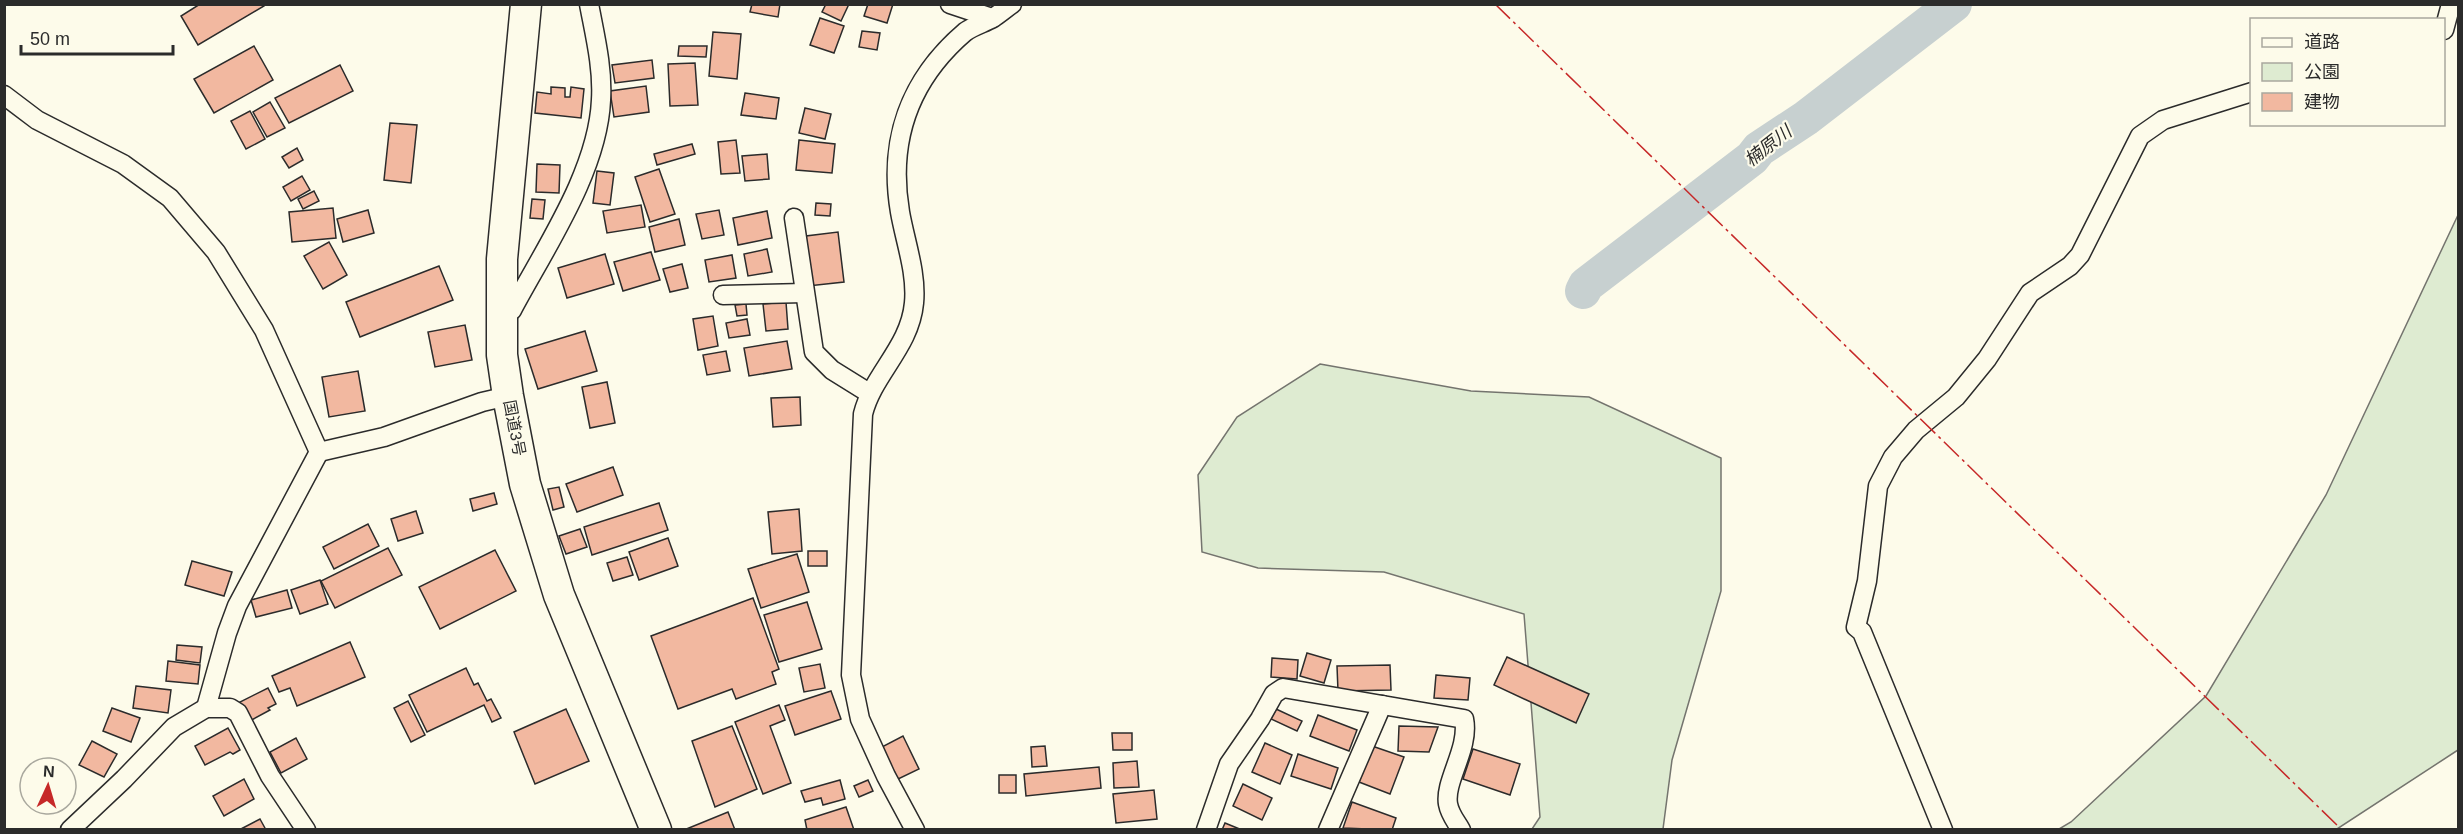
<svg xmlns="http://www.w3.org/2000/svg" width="2463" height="834" font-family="Helvetica,'Noto Sans JP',sans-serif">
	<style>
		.green { fill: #deebd1; stroke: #74746e; stroke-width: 1.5 }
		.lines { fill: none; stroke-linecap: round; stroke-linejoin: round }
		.river { stroke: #c7d0d0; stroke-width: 36 }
		.building { fill: #f2b8a0; stroke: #2b2b2b; stroke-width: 1.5 }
		.minor-casing { stroke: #2b2b2b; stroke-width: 21 }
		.trunk-casing { stroke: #2b2b2b; stroke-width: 33 }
		.minor { stroke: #fdfbea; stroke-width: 18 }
		.trunk { stroke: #fdfbea; stroke-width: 30 }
		.power { stroke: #c62828; stroke-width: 1.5; stroke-dasharray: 21 4.5 3 4.5; stroke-linecap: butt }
		.labels { text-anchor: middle; stroke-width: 4.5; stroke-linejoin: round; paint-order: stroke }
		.street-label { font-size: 16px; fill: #2b2b2b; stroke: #fdfbea }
		.water-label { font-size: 18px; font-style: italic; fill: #2b2b2b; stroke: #fdfbea }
	</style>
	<rect width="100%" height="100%" fill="#fdfbea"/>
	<!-- green -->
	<g class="green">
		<path d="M2458,215V750L2337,829H2059L2071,822L2206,696L2326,495Z"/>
		<path d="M1320,364L1471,391L1589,397L1721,458V591L1672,760L1663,829H1532L1540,817L1524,614L1384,572L1258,568L1202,552L1198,475L1237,417Z"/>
	</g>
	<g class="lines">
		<!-- river -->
		<path class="river" d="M1583,291L1586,285L1752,158L1759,149L1806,118L1954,4"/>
	</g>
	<!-- building -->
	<g class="building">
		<path d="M200,4H263L264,6L198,45L181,16Z"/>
		<path d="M752,4H780L778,17L750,12Z"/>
		<path d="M826,4H849L841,21L822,12Z"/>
		<path d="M868,4H893L887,23L864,16Z"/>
		<path d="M820,18L844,26L834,53L810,45Z"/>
		<path d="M862,31L880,33L877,50L859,47Z"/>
		<path d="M713,32L741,34L737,79L709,76Z"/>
		<path d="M254,46L273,80L214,113L194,79Z"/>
		<path d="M679,46H707L706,57L678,56Z"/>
		<path d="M652,60L654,78L615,83L612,65Z"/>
		<path d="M695,63L698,105L670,106L668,64Z"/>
		<path d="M340,65L353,91L289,123L275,98Z"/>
		<path d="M646,86L649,112L614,117L610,91Z"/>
		<path d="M551,87L565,88V97H570L571,87L584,89L581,118L535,113L537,92L551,94Z"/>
		<path d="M745,93L779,98L776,119L741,115Z"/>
		<path d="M270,102L285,128L267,137L253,112Z"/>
		<path d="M805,108L831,114L825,139L799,133Z"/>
		<path d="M250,111L265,139L246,149L231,121Z"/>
		<path d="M390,123L417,125L411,183L384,180Z"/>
		<path d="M736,140L740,173L721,174L718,142Z"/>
		<path d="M799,140L835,144L832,173L796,170Z"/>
		<path d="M692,144L695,154L657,165L654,154Z"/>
		<path d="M297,148L303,160L289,168L282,157Z"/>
		<path d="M767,154L769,179L745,181L742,156Z"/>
		<path d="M537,164L560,165L559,193L536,192Z"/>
		<path d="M659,169L675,214L650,222L635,177Z"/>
		<path d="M597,171L614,173L610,205L593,203Z"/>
		<path d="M302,176L310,190L291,201L283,187Z"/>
		<path d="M314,191L319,201L303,209L298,199Z"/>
		<path d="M532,199L545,200L543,219L530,218Z"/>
		<path d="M816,203L831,204L830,216L815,215Z"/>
		<path d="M641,205L645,227L607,233L603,211Z"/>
		<path d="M333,208L336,238L292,242L289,212Z"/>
		<path d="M368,210L374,233L343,242L337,219Z"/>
		<path d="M719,210L724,235L702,239L696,214Z"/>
		<path d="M767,211L772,238L738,245L733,218Z"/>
		<path d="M679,219L685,245L655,252L649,227Z"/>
		<path d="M838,232L844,282L808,286L806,236Z"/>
		<path d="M329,242L347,275L323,289L304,256Z"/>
		<path d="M767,249L772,272L748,276L744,254Z"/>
		<path d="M651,252L660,280L623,291L614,262Z"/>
		<path d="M605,254L614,284L567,298L558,268Z"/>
		<path d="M732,255L736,278L709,282L705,260Z"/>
		<path d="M682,264L688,288L670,292L663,269Z"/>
		<path d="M439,266L453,300L360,337L346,302Z"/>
		<path d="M786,302L788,329L766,331L763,304Z"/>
		<path d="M746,304L747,315L737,316L735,305Z"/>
		<path d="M713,316L718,346L698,350L693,319Z"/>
		<path d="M747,319L750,335L729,338L726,323Z"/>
		<path d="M465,325L472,360L435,367L428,332Z"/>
		<path d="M585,331L597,371L538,389L525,349Z"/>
		<path d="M787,341L792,369L749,376L744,348Z"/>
		<path d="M726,351L730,371L707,375L703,355Z"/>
		<path d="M358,371L365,411L329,417L322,377Z"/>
		<path d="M607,382L615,423L590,428L582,387Z"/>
		<path d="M800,397L801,425L773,427L771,398Z"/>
		<path d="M613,467L623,495L577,512L566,484Z"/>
		<path d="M559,487L564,507L553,510L548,489Z"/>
		<path d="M494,493L497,504L473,511L470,499Z"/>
		<path d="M659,503L668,530L592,555L584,527Z"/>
		<path d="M799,509L802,551L772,554L768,512Z"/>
		<path d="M416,511L423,533L398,541L391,519Z"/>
		<path d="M368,524L379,546L334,569L323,547Z"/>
		<path d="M580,529L587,547L566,554L559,536Z"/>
		<path d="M668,538L678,566L639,580L629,552Z"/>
		<path d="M388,548L402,575L335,608L321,581Z"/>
		<path d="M495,550L516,591L440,629L419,587Z"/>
		<rect x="808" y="551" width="19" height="15"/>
		<path d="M797,554L809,592L761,608L748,569Z"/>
		<path d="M627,557L633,575L613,581L607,563Z"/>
		<path d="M192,561L232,572L224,596L185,585Z"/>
		<path d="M320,580L328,604L300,614L291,590Z"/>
		<path d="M287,590L292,608L256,617L251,600Z"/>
		<path d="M753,598L779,669L772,672L776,684L736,699L732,689L678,709L651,636Z"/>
		<path d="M807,602L822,649L779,662L764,615Z"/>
		<path d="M350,642L365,677L297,706L290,688L279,692L272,676Z"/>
		<path d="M177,645L202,647L200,663L176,660Z"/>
		<path d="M1307,653L1331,660L1324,683L1300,676Z"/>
		<path d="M1507,657L1589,694L1576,723L1494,685Z"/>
		<path d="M1272,658L1298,660L1297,679L1271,677Z"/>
		<path d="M168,661L200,665L198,684L166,681Z"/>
		<path d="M820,664L825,688L804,692L799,668Z"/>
		<path d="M1390,665L1391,690L1338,691L1337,666Z"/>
		<path d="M466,668L474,685L478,683L487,701L491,699L501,718L492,722L484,705L427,732L409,695Z"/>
		<path d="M1436,675L1470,678L1468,700L1434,698Z"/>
		<path d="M136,686L171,690L168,713L133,708Z"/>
		<path d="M268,688L276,704L268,708L270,710L248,722L238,703Z"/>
		<path d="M831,691L841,719L795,735L785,706Z"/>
		<path d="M408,701L425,735L411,742L394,708Z"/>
		<path d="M779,705L785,720L770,726L791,783L763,794L735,722Z"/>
		<path d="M112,708L140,718L131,742L103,731Z"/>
		<path d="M566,709L589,761L535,784L514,732Z"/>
		<path d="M1276,709L1302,721L1297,731L1271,719Z"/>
		<path d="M1318,715L1357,730L1349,751L1310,736Z"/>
		<path d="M732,726L757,789L715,807L692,741Z"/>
		<path d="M1399,726L1438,727L1429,752L1398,751Z"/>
		<path d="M228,728L240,750L233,754L230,752L205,765L195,746Z"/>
		<path d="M1112,733H1132V750H1113Z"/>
		<path d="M903,736L919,769L894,781L878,749Z"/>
		<path d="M296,738L307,759L281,773L270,752Z"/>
		<path d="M92,741L117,754L104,777L79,765Z"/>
		<path d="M1265,743L1292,755L1280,784L1252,772Z"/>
		<path d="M1045,746L1047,766L1032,767L1031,747Z"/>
		<path d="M1372,746L1404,757L1390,794L1359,782Z"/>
		<path d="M1473,749L1520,764L1510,795L1463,779Z"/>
		<path d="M1298,754L1338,768L1331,789L1291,776Z"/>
		<path d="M1137,761L1139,787L1114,788L1113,763Z"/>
		<path d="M1099,767L1101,788L1026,796L1024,774Z"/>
		<rect x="999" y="775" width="17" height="18"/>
		<path d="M244,779L254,799L224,816L213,796Z"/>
		<path d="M840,780L845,799L823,805L821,798L805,802L801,791Z"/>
		<path d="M868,780L873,791L859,797L854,786Z"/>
		<path d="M1243,784L1272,798L1262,820L1233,806Z"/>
		<path d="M1154,790L1157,819L1116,823L1113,794Z"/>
		<path d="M1352,802L1396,818L1392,830L1343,828Z"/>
		<path d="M846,807L854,830H807L805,820Z"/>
		<path d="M728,812L735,830H684Z"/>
		<path d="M260,819L266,830H239Z"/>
		<path d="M1225,823L1242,830H1222Z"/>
	</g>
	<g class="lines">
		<!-- minor casing -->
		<g class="minor-casing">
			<g id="minor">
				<path d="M950,4L992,18"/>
				<path d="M2444,30L2451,4"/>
				<path d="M4,95L37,120L123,164L170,198L216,252L264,330L319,452L237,606L227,633L206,708"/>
				<path d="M794,218L814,352L832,370L869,393"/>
				<path d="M723,295L804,293"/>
				<path d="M501,312L512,310C545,248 598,171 601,100C603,68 595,36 589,4"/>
				<path d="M319,452L384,437L482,402L508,396"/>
				<path d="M70,830L124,779L174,727L206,708H230L238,713L270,776L306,830"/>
				<path d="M915,830L886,776L860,719L851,675L863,414C873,374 910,347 914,303C917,273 905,241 900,212C888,141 909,80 965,32C973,26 984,23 993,18C999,14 1005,9 1012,4"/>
				<path d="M1206,830L1229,764L1260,719L1274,694L1283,688L1464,719C1470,748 1444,781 1448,804C1450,815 1456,821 1461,830"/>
				<path d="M1328,830L1382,705"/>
				<path d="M1943,830L1862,632L1856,627L1867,581L1878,486L1893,457L1916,430L1956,397L1987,359L2030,293L2070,266L2080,255L2140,136L2163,120L2252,92"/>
			</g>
		</g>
		<!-- trunk casing -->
		<g class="trunk-casing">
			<path id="trunk" d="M526,4L502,259V355L508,396L525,484L559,595L656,830"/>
		</g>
		<!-- minor -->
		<use href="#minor" class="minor"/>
		<!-- trunk -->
		<use href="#trunk" class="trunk"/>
		<!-- power -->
		<path class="power" d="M1495,4L2342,830"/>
	</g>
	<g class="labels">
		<!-- street labels -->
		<g class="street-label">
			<text transform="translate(515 428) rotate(79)" y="6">国道3号</text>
		</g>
		<!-- water labels -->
		<g class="water-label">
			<text transform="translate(1768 146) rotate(-38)" y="6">楠原川</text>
		</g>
	</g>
	<!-- border -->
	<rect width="2463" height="834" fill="none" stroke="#2b2b2b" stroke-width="12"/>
	<!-- legend -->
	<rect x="2250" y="18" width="195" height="108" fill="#fdfbea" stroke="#a9a89e" stroke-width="1.5"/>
	<rect x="2262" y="38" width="30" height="9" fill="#fdfbea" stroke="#a9a89e" stroke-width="1.5"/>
	<text x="2304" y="48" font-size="18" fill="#2b2b2b">道路</text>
	<rect x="2262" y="63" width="30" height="18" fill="#deebd1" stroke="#a9a89e" stroke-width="1.5"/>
	<text x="2304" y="78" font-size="18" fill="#2b2b2b">公園</text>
	<rect x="2262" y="93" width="30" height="18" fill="#f2b8a0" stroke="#a9a89e" stroke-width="1.5"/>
	<text x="2304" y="108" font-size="18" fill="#2b2b2b">建物</text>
	<!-- north arrow -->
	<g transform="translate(48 786) rotate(4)"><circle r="28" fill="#fdfbea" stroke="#a9a89e" stroke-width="1.5"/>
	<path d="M0-4.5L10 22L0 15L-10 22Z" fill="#c62828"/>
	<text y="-9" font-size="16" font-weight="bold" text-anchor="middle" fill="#2b2b2b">N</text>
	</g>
	<!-- scale -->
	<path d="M21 45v9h152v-9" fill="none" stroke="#2b2b2b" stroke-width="3"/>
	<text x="30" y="45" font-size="18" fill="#2b2b2b" stroke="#fdfbea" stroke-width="4.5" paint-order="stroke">50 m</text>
</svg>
